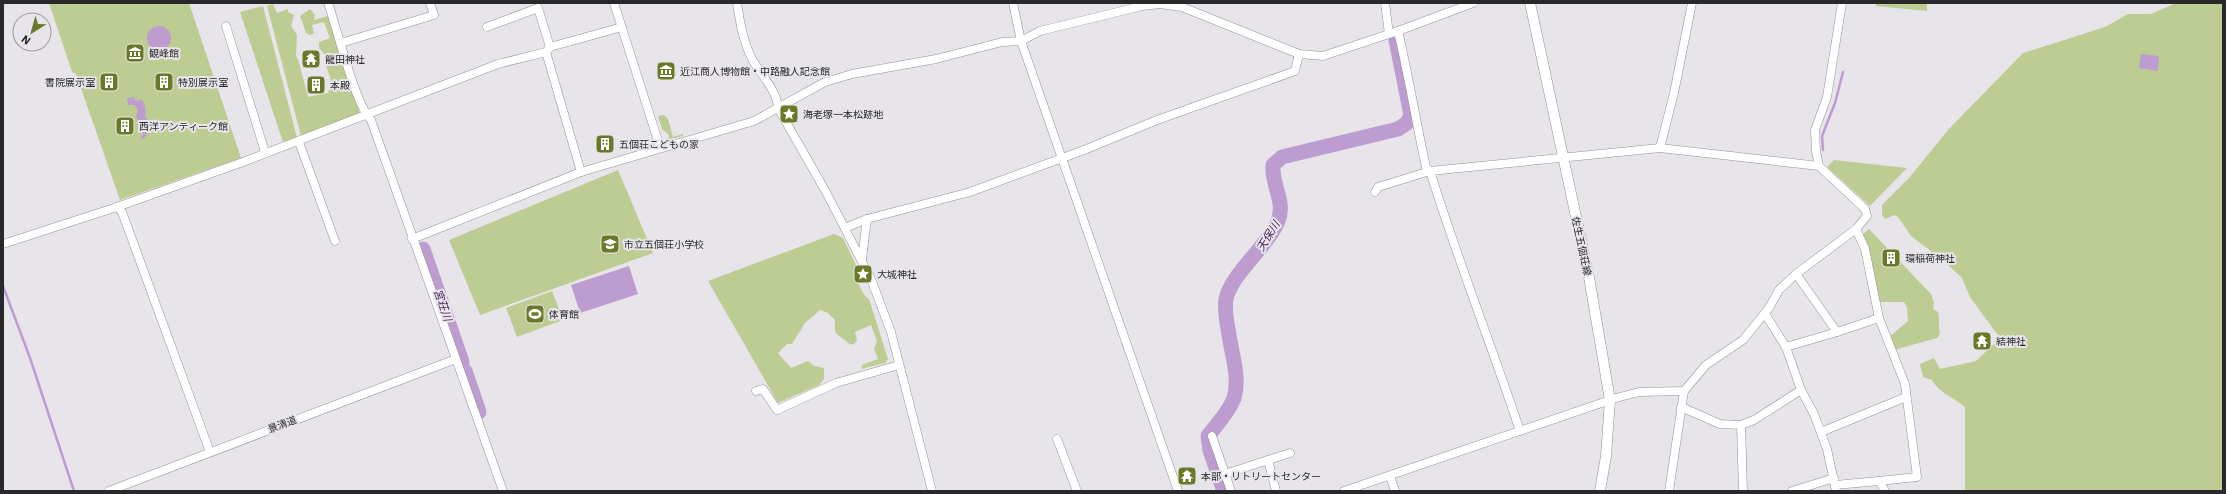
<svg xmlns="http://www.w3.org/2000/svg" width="2226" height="494" font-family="'IBM Plex Sans','Noto Sans JP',sans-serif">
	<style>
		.green { fill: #bdcc92 }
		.water { fill: #bd9cd0 }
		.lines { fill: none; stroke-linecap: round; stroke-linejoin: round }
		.stream { stroke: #bd9cd0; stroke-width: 2.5 }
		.river { stroke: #bd9cd0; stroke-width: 15 }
		.minor-casing { stroke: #959297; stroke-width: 9 }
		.major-casing { stroke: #959297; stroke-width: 11 }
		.minor { stroke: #fff; stroke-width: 8 }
		.major { stroke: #fff; stroke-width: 10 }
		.labels { text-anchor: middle; stroke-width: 4; stroke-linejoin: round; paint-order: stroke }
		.poi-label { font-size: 10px; fill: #29282a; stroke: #e8e5ea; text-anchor: start }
		.street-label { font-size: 10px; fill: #29282a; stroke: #e8e5ea }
		.water-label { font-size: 11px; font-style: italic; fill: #431a57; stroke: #e8e5ea }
	</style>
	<rect width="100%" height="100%" fill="#e8e5ea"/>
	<!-- green -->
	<g class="green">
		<path d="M49,3H189L241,158L120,200L76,74L72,72Z"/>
		<path d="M1876,3H1927V11L1876,6Z"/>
		<path d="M2176,3H2223V491H1965V407C1953,397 1939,393 1932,380L1923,377L1920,364L1934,358L1940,369L1976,361L2000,338L1970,297L1962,278L1944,261L1911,236L1898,217L1894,215L1885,219L1882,215V205L1909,178L1948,130L2023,53L2105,27L2128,14H2151Z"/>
		<path d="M273,4L277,13L288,9V12L294,15L291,26L297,35L296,56L298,59L308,97L328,93C337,76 322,70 326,56L319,48V42L330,38L324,22L312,25L314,33L310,35L306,33L300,16L310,9L315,15L314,20L328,16L360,114L301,136L267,6Z"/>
		<path d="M263,6L297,138L283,142L240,12Z"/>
		<path d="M664,115L668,119L673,137L683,134V136L668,140L669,135L662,129L658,116Z"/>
		<path d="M1834,160L1907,168L1870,206L1827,167Z"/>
		<path d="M618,170L653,253L480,315L449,240Z"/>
		<path d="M1869,229L1931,294L1934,303L1933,309L1938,312C1940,319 1938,326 1940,334L1937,338L1894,350L1888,338L1908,321L1907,307L1904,302H1879L1862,235Z"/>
		<path d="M834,234L843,238L862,278L858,283L865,296L869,299L888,359L885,363L861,369L862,365L878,359L874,349L877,341L871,325L855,332L857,340L854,344C849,345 849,344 846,341C833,331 835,335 835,320L828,313L820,310L805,323L792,344H787L778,353L791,368L808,361L814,366L824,368V379L819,385L778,403L708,281Z"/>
		<path d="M552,291L563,320L517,337L506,308Z"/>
	</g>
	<!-- water -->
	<g class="water">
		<circle cx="159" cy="38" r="12"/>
		<path d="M2141,54L2159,56L2158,71L2139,68Z"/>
		<path d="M134,97L136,101L142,100C146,106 146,110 145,116L149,121L146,127L148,131L145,137L140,140L143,134L137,125L139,122L136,117L138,110L134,105H128L127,98Z"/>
		<path d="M629,266L638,294L580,313L571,285Z"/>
	</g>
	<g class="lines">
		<!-- stream -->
		<g class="stream">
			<path d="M1823,150L1822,136L1835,103L1843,72"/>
			<path d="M3,286L30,358L74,491"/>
		</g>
		<!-- river -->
		<g class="river">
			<path d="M423,249L462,362"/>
			<path d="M465,371L479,412"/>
			<path d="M1224,491L1210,450L1208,436C1217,424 1229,412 1234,398C1240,378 1232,355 1229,335C1227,323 1224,310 1226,299C1231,274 1268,246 1278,221C1286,202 1271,184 1273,165L1282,157L1398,129L1407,123L1411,115L1396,40"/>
		</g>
		<!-- minor casing -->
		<g class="minor-casing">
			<g id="minor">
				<path d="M328,3C337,28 355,104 371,120L503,491"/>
				<path d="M614,3L660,147"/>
				<path d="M737,3C740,23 743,41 752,59C761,75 777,90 778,108L826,192L871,279L891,332L932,491"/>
				<path d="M1013,3L1021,41L1178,491"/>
				<path d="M1385,3L1389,34"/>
				<path d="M226,26L265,152"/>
				<path d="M487,27L538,8L550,47"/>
				<path d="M1398,31C1409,77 1416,122 1426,167L1430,171C1457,258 1491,344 1520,431"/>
				<path d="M341,43L434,15L430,3"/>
				<path d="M546,52L581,172"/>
				<path d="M299,142L335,241"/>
				<path d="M1660,148L1674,93L1692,3"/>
				<path d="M1375,192L1378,187L1430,171L1660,148L1819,166"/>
				<path d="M117,207L122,212L210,452"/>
				<path d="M845,228L867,219L970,192L1084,150L1157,120L1295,71L1299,54"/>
				<path d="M1856,229L1865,249L1879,318L1905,384L1917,477L1879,481"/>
				<path d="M412,239L581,172L754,121L825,82L852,74L936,59L1002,42L1021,41L1040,31L1142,6L1160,4L1182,7L1299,54L1323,56L1398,31L1473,3"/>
				<path d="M3,244L117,207L243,162L498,64L546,52L550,47L622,27"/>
				<path d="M862,259L867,219"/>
				<path d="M1765,314L1786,347L1801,390L1814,414L1827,449L1836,491"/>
				<path d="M1837,332L1879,318"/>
				<path d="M1786,347L1837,332L1796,274"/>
				<path d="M756,391L763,389L777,410L836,383L899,365"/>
				<path d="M1681,407L1720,424L1741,425L1743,491"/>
				<path d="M1741,425L1754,420L1801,390"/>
				<path d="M1821,432L1906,397"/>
				<path d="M1212,436L1231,491"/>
				<path d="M1057,439L1077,491"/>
				<path d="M1268,460L1276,491"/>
				<path d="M1225,474L1290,453"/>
				<path d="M1390,476L1395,491"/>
				<path d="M1835,485L1879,481L1885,491"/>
				<path d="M109,491L456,359"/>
				<path d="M1344,491L1616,398L1639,392L1684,391"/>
				<path d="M1669,491L1684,391L1706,365L1743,340L1769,308L1779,290L1796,274L1856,229L1867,216L1865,209L1819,166L1816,151L1815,130L1827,97L1842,3"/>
				<path d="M1792,491L1834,478"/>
			</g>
		</g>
		<!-- major casing -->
		<g class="major-casing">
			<path id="major" d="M1530,3L1589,277L1610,400L1606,456L1600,491"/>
		</g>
		<!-- minor -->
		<use href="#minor" class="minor"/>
		<!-- major -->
		<use href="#major" class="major"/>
	</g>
	<!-- icons -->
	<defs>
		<g id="museum-square" transform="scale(1)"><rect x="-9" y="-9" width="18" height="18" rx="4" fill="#697927" stroke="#e8e5ea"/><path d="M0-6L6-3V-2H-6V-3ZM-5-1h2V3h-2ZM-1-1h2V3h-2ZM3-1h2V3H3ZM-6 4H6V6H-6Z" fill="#fff"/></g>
		<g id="temple-square" transform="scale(1)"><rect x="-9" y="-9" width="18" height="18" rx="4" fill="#697927" stroke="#e8e5ea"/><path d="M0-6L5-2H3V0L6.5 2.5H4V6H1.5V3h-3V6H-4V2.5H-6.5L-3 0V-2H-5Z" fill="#fff"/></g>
		<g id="building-square" transform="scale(1)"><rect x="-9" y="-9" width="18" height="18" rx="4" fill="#697927" stroke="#e8e5ea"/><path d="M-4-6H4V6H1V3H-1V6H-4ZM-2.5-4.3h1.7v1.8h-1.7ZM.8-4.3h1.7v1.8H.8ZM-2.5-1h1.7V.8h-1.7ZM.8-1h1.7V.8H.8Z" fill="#fff"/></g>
		<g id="sight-square" transform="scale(1)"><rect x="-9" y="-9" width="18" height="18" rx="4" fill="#697927" stroke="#e8e5ea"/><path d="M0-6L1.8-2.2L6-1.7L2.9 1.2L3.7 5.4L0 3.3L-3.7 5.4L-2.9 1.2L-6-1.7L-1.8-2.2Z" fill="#fff"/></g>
		<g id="school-square" transform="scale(1)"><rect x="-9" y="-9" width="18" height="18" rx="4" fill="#697927" stroke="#e8e5ea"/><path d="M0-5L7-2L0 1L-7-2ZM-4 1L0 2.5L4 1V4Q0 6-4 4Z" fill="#fff"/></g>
		<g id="stadium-square" transform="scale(1)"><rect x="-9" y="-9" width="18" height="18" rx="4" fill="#697927" stroke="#e8e5ea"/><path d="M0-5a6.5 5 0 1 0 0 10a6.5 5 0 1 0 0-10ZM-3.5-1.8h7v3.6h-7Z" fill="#fff"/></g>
	</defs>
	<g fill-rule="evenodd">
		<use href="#museum-square" x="135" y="53"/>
		<use href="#temple-square" x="311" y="59"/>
		<use href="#museum-square" x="666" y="71"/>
		<use href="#building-square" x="109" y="82"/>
		<use href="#building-square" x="164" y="82"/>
		<use href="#building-square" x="316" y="85"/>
		<use href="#sight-square" x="789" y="114"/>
		<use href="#building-square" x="125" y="126"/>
		<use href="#building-square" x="605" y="144"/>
		<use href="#school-square" x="610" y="244"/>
		<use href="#building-square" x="1891" y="258"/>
		<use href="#sight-square" x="863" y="274"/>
		<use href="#stadium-square" x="535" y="314"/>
		<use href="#temple-square" x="1982" y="341"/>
		<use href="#temple-square" x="1187" y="476"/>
	</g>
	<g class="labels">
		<!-- poi labels -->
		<g class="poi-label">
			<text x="149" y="57">観峰館</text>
			<text x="325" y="63">龍田神社</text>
			<text x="680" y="75">近江商人博物館・中路融人記念館</text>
			<text x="95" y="86" text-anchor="end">書院展示室</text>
			<text x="178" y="86">特別展示室</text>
			<text x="330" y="89">本殿</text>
			<text x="803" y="118">海老塚一本松跡地</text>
			<text x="139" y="130">西洋アンティーク館</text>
			<text x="619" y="148">五個荘こどもの家</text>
			<text x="624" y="248">市立五個荘小学校</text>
			<text x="1905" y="262">環稲荷神社</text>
			<text x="877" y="278">大城神社</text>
			<text x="549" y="318">体育館</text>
			<text x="1996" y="345">結神社</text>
			<text x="1201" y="480">本部・リトリートセンター</text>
		</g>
		<!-- street labels -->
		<g class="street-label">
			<text transform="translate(1582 246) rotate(78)" y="4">佐生五個荘線</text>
			<text transform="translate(282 424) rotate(-21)" y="4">景清道</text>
		</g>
		<!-- water labels -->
		<g class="water-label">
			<text transform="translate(1268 236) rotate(-58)" y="4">天保川</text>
			<text transform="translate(443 305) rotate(71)" y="4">宮荘川</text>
		</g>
	</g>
	<!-- border -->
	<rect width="2226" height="494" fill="none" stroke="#29282a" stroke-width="8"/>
	<!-- north arrow -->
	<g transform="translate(32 32) rotate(217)"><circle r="19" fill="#e8e5ea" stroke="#9c999d"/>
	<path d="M0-3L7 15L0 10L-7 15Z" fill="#697927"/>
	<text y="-6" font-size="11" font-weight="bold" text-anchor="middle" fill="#29282a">N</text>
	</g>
</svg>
